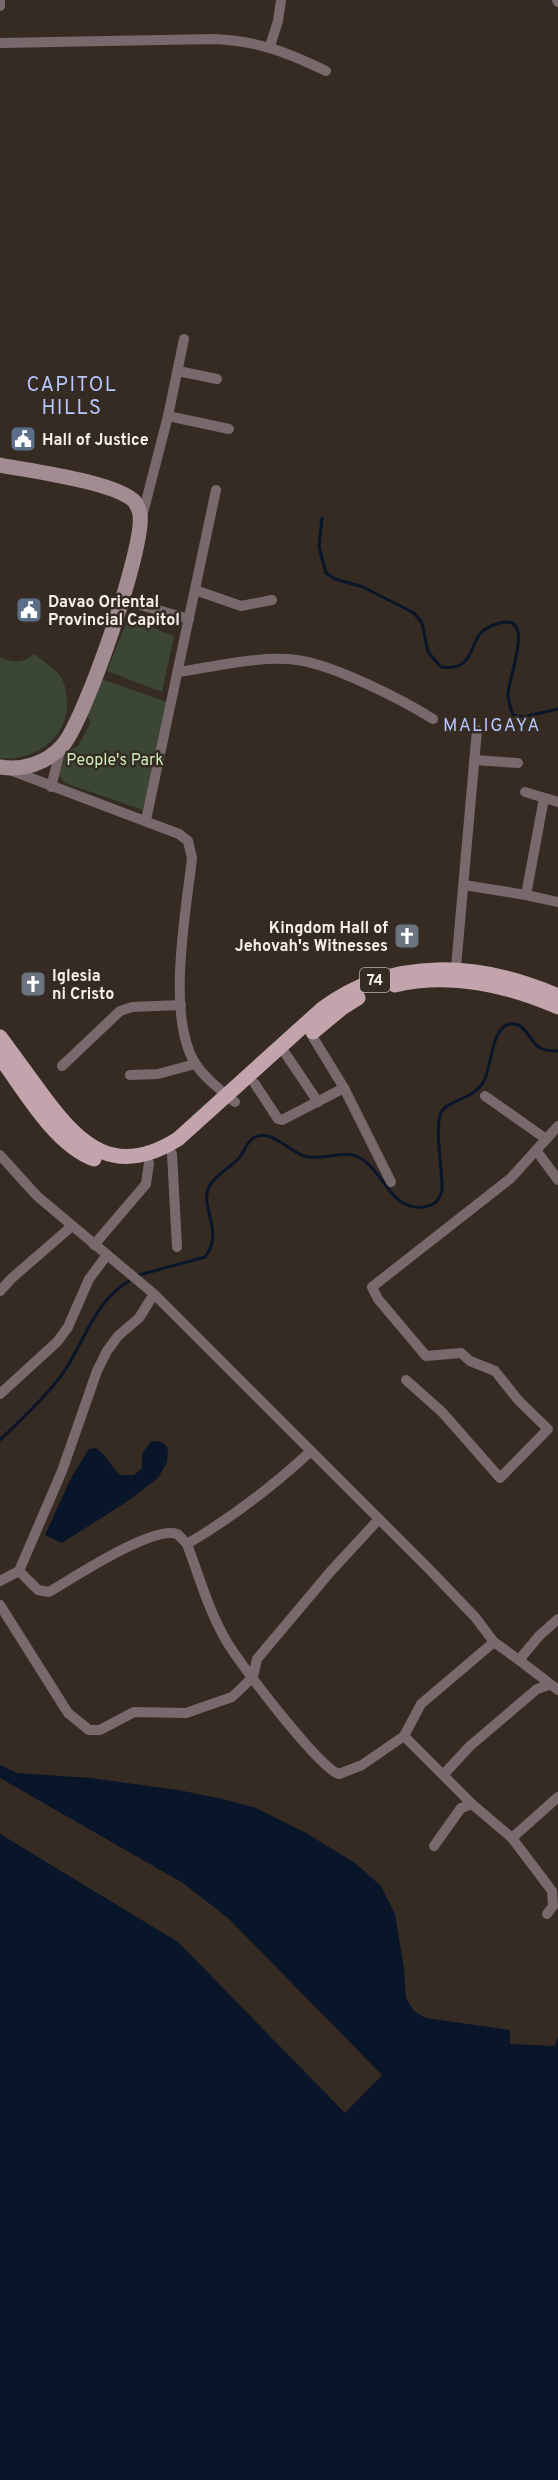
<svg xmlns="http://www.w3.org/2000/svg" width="558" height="2480" font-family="Overpass,sans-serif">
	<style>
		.green { fill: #3b4635 }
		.water { fill: #091529 }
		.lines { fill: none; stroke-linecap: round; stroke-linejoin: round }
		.stream { stroke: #091529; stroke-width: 3 }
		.street { stroke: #78696d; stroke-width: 10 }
		.secondary { stroke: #a28b91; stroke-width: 15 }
		.primary { stroke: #c3a4ac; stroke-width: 15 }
		.labels { text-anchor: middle; stroke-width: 5; stroke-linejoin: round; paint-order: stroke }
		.shield { fill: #352b23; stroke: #bcb4ae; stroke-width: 1.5 }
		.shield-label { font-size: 15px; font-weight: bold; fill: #f6efea }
		.poi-label { font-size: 16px; font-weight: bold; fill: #f6efea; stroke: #352b23; text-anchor: start }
		.park-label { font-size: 16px; fill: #ccebb9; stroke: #352b23 }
		.neighbourhood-label { font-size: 18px; letter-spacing: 1.5px; fill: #b7c7fe; stroke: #352b23 }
		.quarter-label { font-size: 20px; letter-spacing: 1.5px; fill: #b7c7fe; stroke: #352b23 }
	</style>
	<rect width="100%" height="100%" fill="#352b23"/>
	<!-- green -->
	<g class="green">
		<path d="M128,618L174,636L162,692L107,671Z"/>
		<path d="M34,654C43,661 56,669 62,679C66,686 66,695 67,702C69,738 33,762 0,758V657C12,663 23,664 34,654Z"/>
		<path d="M101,679L167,702L143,810L65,783L59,776L66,752L78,746L91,722L86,714Z"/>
	</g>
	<!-- water -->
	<g class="water">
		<path d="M151,1441L162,1442L168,1448L167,1462L158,1478L128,1501L62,1543L45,1535L71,1478L89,1449L96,1448C106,1455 111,1466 120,1475H134L142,1468V1454Z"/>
		<path d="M0,1765L17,1773L90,1778L178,1790L223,1799L256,1808L306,1833L355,1863L381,1886L395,1914L404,1969L406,1998L414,2011L426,2018L510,2030V2044L555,2046L558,2036V2480H0V1834L178,1942L345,2113L382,2075L228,1918L183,1883L0,1778Z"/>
	</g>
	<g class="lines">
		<!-- stream -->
		<g class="stream">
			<path d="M322,518L319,547L326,573L335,579L363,587L414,613L422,623L428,652L441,667C479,672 466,637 489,627C540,603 510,672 508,693C508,701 510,707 513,715L523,717L558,709"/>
			<path d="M139,1275L205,1257C225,1232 199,1206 209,1187C215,1175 230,1168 239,1158C245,1152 246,1141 255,1137C271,1129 289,1151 304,1156C321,1161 344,1150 358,1157C384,1169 389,1211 423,1207C435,1205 438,1202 442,1191C443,1171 434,1128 441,1113C447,1099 473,1101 484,1081C492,1066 491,1029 509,1024C526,1021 529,1042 540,1048C546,1051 552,1051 558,1051"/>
			<path d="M0,1440C19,1422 49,1394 63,1373C85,1341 94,1302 129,1281"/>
		</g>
		<!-- street -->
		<g class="street">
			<path d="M557,0L558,2"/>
			<path d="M0,6V0"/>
			<path d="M0,43L214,39C258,41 287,52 326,71"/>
			<path d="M270,46L278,21L281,0"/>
			<path d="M178,371L217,379"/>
			<path d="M168,416L229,429"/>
			<path d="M142,517L168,416L184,339"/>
			<path d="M195,590L241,606L272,600"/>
			<path d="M123,600L189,619"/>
			<path d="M178,672C214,667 261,655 297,660C334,665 401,699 433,719"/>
			<path d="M474,760L518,763"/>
			<path d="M10,770L179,834L188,841L192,858C186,912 166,1016 195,1063C205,1079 221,1090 235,1102"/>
			<path d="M51,787L61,748"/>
			<path d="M525,792L558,802"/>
			<path d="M146,820L216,490"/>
			<path d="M464,885L526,895L544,798"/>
			<path d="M526,895L558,902"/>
			<path d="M455,978L477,730"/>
			<path d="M311,1034L344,1088L391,1182"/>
			<path d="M281,1047L318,1102"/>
			<path d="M62,1066L120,1011L132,1007L181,1005"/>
			<path d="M130,1075L158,1074L195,1064"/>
			<path d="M255,1084L278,1119L282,1120L344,1088"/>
			<path d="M485,1096L546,1139"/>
			<path d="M536,1150L558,1180"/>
			<path d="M172,1154L177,1247"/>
			<path d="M0,1155L37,1196L154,1294L428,1568L475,1617L494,1642L519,1660"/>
			<path d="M94,1245L146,1184L149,1163"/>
			<path d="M0,1291L12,1278L72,1226"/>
			<path d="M406,1380L442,1412L500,1478L548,1429L519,1401L495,1371L470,1361L461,1353L426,1356L378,1299L372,1287L511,1178L558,1126"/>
			<path d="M0,1394L57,1342L68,1327L89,1279L107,1255"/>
			<path d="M187,1544C233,1517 272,1487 311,1451"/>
			<path d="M19,1571L38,1590L49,1592C73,1578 153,1525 177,1534C180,1536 184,1541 187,1544C199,1576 209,1612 227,1642C240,1664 319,1768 339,1774L362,1765L404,1736L421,1704L494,1642"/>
			<path d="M0,1581L19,1571L62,1471L97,1371L107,1351L118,1336L139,1318L154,1294"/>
			<path d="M0,1605L68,1713L89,1730H100L134,1712L186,1713L232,1697L253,1677L257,1659L331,1571L379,1519"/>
			<path d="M558,1619L539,1636L519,1660L558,1690"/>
			<path d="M404,1736L472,1804L512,1838L552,1891L553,1906L547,1914"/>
			<path d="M444,1774L470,1746L537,1689L549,1685"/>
			<path d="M512,1838L558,1797"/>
			<path d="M434,1846L461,1808L472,1804"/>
		</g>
		<!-- secondary -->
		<path class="secondary" d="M0,465C30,471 117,482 135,502C137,506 140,511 140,515C145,547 84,723 62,746C47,763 23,771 0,767"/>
		<!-- primary -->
		<g class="primary">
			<path d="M395,985C448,972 509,985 558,1007"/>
			<path d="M313,1032L342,1008L358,998"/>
			<path d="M0,1037C15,1057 29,1077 44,1097C81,1147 116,1178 178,1139L322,1009C392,956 481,962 558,996"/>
			<path d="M0,1057C24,1090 55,1145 94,1159"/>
		</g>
	</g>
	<!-- icons -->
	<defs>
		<g id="civic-square" transform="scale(1.35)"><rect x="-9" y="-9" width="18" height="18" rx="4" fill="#5c6f8a" stroke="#352b23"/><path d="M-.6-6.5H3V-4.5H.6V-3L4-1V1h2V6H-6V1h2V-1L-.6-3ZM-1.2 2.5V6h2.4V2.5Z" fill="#fff"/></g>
		<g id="church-square" transform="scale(1.35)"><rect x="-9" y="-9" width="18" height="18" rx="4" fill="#6b7280" stroke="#352b23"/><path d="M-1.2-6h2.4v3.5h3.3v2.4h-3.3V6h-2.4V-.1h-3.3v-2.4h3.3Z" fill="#fff"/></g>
	</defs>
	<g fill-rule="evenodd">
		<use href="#civic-square" x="23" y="439"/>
		<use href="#civic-square" x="29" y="610"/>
		<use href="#church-square" x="407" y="936"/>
		<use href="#church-square" x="33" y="984"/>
	</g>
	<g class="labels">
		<!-- shield labels -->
		<rect class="shield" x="360" y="968" width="30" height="24" rx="4.5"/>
		<g class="shield-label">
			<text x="375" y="985">74</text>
		</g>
		<!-- poi labels -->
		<g class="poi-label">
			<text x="42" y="445">Hall of Justice</text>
			<text x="48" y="607">Davao Oriental<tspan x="48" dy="18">Provincial Capitol</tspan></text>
			<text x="388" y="933" text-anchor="end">Kingdom Hall of<tspan x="388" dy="18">Jehovah's Witnesses</tspan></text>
			<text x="52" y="981">Iglesia<tspan x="52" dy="18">ni Cristo</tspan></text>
		</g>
		<!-- park labels -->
		<g class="park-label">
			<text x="115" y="765">People's Park</text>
		</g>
		<!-- neighbourhood labels -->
		<g class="neighbourhood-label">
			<text x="492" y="731">MALIGAYA</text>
		</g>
		<!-- quarter labels -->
		<g class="quarter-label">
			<text x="72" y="391">CAPITOL<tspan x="72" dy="23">HILLS</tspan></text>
		</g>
	</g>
</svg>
